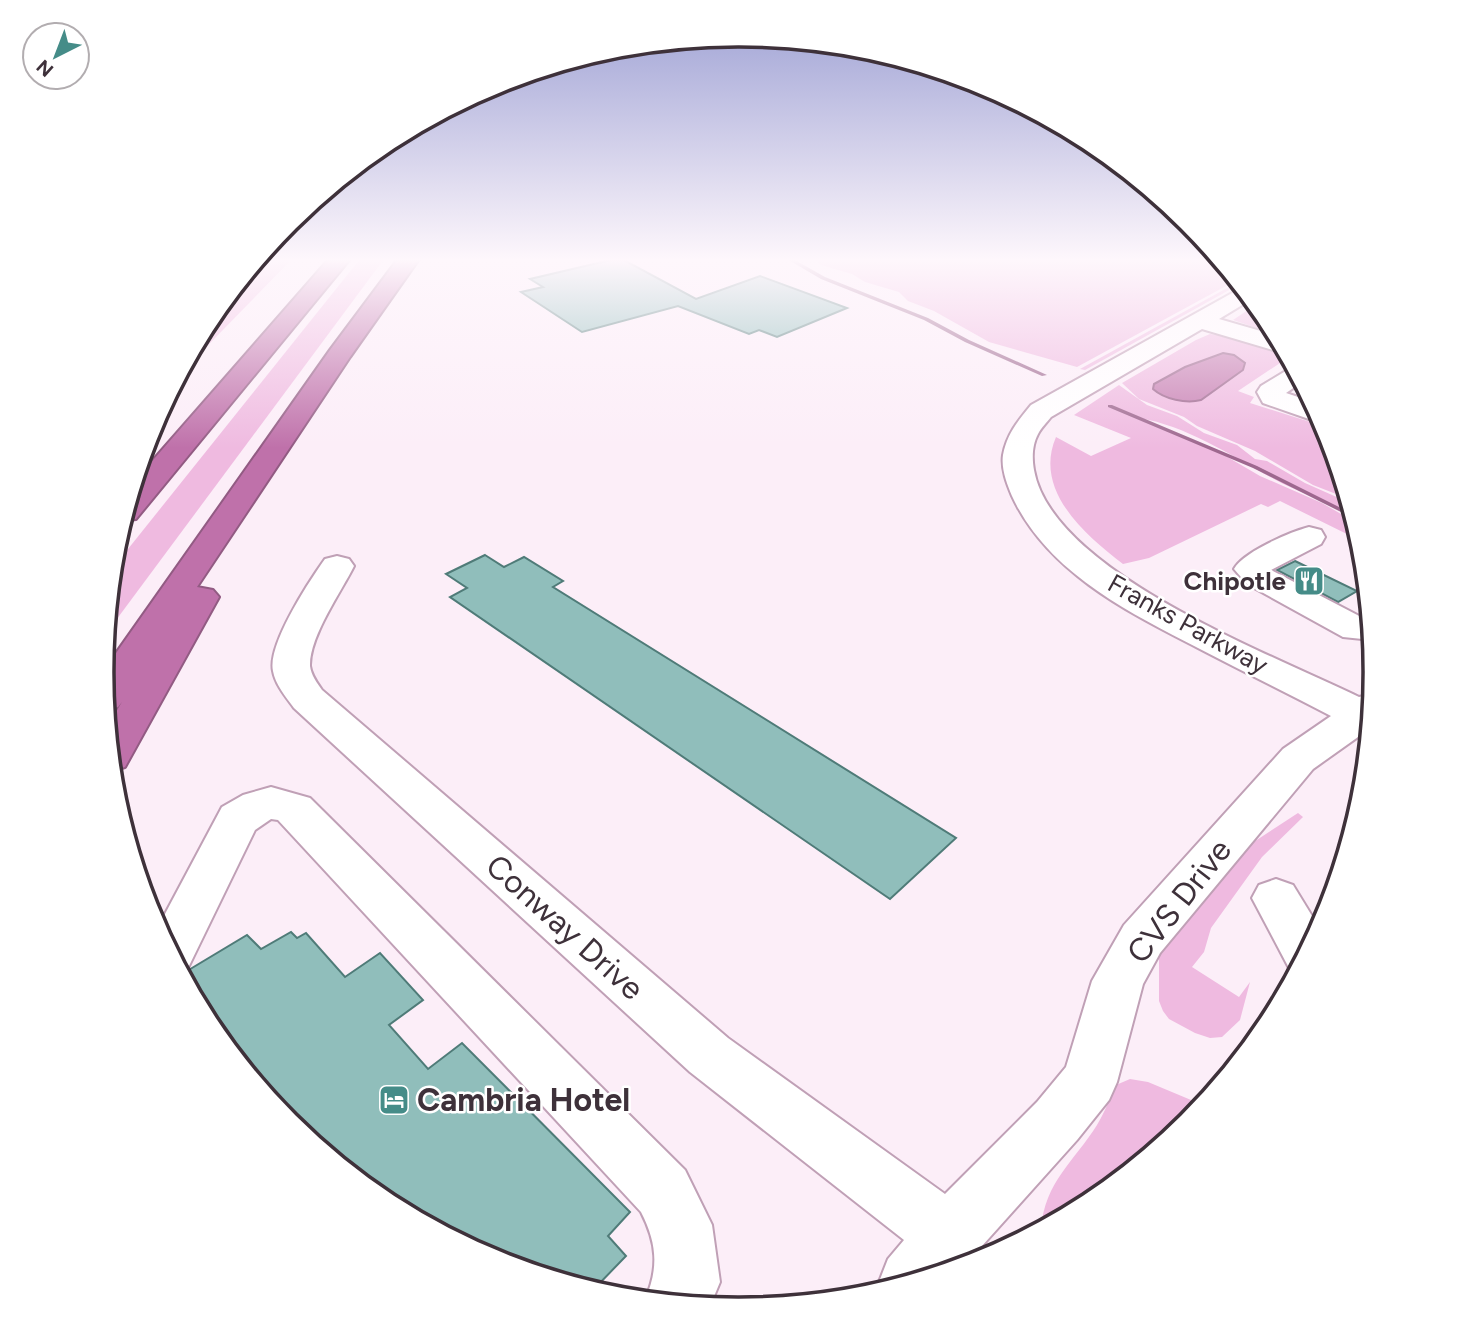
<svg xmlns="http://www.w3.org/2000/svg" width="1477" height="1344" font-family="Figtree,sans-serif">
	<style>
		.green { fill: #efbae0 }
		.water { fill: #c780b3; stroke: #9e688f; stroke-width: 2 }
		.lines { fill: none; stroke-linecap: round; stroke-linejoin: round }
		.stream { fill: #9e688f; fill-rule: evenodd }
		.building { fill: #90bebb; stroke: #4f7b78; stroke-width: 2 }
		.minor-casing { stroke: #c0a0b6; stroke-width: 4 }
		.highway-casing { stroke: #925b83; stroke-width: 4 }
		.minor { fill: #fff; fill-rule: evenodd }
		.highway { fill: #bf71aa; fill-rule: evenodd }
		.labels { text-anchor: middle; stroke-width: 5; stroke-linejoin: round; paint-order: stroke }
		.poi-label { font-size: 26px; font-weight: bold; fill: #3e313a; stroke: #fff; text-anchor: end }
		.street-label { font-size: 26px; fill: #3e313a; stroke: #fff }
		.near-street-label { font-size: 32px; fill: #3e313a; stroke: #fff }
		.near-poi-label { font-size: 32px; font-weight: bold; fill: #3e313a; stroke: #fff; text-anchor: start }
		.rim { fill: none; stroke: #3e313a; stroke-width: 3.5 }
	</style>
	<rect width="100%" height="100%" fill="#fceef8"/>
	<!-- green -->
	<g class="green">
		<path d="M257,259H292L178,376L209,318Z"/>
		<path d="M360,259H384L105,635L112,569Z"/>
		<path d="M815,259H1220L1237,280L1077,367L989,342L934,311L908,301L899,292L865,282L852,274L821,265Z"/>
		<path d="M1238,282L1240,284L1085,370L1080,369Z"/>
		<path d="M1257,304L1277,335L1233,320Z"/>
		<path d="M1210,334L1224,336L1228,334L1285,351L1289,357L1238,391L1254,397L1250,403L1326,427L1349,499L1313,485L1255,451L1197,426L1184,417L1139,399L1122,383L1196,340Z"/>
		<path d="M1119,385L1147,405L1177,416L1204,433L1237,445L1255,459L1267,461L1305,483L1350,503L1353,515C1328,502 1300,493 1274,479C1230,455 1187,426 1139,418L1224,455L1260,476L1322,503L1355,522L1361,541L1280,501L1268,507L1261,504L1149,558L1123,564C1085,535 1033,490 1056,437L1091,456L1131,438L1074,415Z"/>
		<path d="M1298,813L1303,817L1262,857L1211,928L1204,952L1192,967L1239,997L1250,982L1240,1020L1222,1037L1210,1038L1195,1033L1169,1019L1163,1011L1159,1001V955L1246,847Z"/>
		<path d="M1130,1079L1148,1082L1203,1105L1189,1123L1092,1202L1041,1229C1045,1181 1074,1162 1097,1125C1105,1112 1110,1098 1116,1085Z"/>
	</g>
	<!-- water -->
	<path class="water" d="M1223,353L1234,355L1245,363L1243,370L1201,400C1186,404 1164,399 1153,389L1154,384L1185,367Z"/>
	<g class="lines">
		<!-- stream -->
		<g class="stream">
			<path d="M787,259H793L825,277L928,318L969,340L1047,375L1042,376L965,342L924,320L821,279Z"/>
			<path d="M1108,405H1112L1257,466L1353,514L1355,519L1253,468L1108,407Z"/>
		</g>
	</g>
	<!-- building -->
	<g class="building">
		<path d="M615,259H622L696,299L760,276L847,308L777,337L759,330L749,334L678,306L582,332L521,292L543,287L530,279Z"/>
		<path d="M485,555L504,567L524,557L563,581L553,587L956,838L890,899L450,597L467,588L446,574Z"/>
		<path d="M1295,561L1357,591L1338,602L1277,570Z"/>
		<path d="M291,932L297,938L306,933L345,977L380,953L423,1000L389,1025L428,1069L462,1043L630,1212L608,1236L626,1256L593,1290L494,1260L384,1201L288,1122L209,1026L195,999L202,994L187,971L247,935L261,949Z"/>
	</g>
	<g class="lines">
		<!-- minor casing -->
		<g class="minor-casing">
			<g id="minor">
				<path d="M1243,287L1252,299L1219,319L1278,336L1286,351L1273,350L1202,329L1051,417C1047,422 1041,428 1038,434C1032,445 1032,459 1034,470C1052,572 1273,655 1359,697L1373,694L1369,733L1365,732L1313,769L1160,953L1143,984L1117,1082L1109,1100L1077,1140L964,1266L882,1291L879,1282L888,1259L904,1240L690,1072L294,708C286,697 275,684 273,671C267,645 310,580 325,559L337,556L349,559L354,566C341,592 309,637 310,666C311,675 317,683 322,690L728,1038L945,1194L1037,1102L1066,1067L1092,981L1124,925L1283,749L1331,716C1287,693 1242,671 1198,648C1128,612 1047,572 1012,496C1007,484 1001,469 1003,455C1007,434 1018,421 1031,405Z"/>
				<path d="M1294,366L1302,382L1286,393L1313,402L1323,420L1309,419L1263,403L1257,392L1261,386Z"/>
				<path d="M1309,527L1321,530L1325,537L1321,544L1271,570L1363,618H1370L1372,640L1343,637L1247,584L1234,569C1243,552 1290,532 1309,527Z"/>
				<path d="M271,787L310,798L685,1170L712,1225L720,1282L710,1306L645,1300C659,1268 657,1243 641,1212L278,820L271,819L255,830L188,968L179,971L157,929L222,807L243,795Z"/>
				<path d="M1276,879L1293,885L1320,929L1298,971L1289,968L1252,898L1259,885Z"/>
			</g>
		</g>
		<!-- highway casing -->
		<g class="highway-casing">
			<g id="highway">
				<path d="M329,259H350L136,519L122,521L133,483Z"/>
				<path d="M398,259H419L350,357L197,587L213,590L219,597L125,767L111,771L107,727L122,702L118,707L105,710L102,673L330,350Z"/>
			</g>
		</g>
		<!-- minor -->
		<use href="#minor" class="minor"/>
		<!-- highway -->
		<use href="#highway" class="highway"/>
	</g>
	<!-- sky -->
	<linearGradient id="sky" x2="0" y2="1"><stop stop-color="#9b9fd3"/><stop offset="0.58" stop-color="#fef7fc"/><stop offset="1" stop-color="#fef7fc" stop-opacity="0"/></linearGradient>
	<rect width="1477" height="448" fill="url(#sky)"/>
	<!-- icons -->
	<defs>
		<g id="restaurant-square" transform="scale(1.575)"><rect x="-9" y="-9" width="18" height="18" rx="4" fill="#458c88" stroke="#fff"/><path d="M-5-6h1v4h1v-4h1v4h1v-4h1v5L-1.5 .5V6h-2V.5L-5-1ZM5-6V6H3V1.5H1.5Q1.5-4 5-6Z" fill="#fff"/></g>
		<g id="hotel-square" transform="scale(1.575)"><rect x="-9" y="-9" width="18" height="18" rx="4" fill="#458c88" stroke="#fff"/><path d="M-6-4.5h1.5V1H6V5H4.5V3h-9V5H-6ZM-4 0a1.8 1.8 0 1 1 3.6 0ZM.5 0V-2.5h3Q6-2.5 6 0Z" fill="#fff"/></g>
	</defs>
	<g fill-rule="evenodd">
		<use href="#restaurant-square" x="1309" y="581"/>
		<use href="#hotel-square" x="394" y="1100"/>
	</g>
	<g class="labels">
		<!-- poi labels -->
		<g class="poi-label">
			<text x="1286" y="590">Chipotle</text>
		</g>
		<!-- street labels -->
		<g class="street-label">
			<text transform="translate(1188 624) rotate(29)" y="9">Franks Parkway</text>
		</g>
		<!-- near-street labels -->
		<g class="near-street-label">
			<text transform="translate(1179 901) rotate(-52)" y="11">CVS Drive</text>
			<text transform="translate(565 927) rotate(42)" y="11">Conway Drive</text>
		</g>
		<!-- near-poi labels -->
		<g class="near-poi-label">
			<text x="417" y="1111">Cambria Hotel</text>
		</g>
	</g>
	<!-- crop -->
	<path d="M0 0H1477V1344H0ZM738 47H739A624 624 0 0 1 1363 671V673A624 624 0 0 1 739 1297H738A624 624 0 0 1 114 673V671A624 624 0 0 1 738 47Z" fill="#fff" fill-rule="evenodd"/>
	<path class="rim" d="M738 47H739A624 624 0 0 1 1363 671V673A624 624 0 0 1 739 1297H738A624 624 0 0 1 114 673V671A624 624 0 0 1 738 47Z"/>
	<!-- north arrow -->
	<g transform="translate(56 56) rotate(222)"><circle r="33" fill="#ffffff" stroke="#b2adb0" stroke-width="2"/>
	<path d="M0-5L12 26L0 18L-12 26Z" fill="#458c88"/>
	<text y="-10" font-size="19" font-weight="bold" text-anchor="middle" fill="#3e313a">N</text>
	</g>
</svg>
